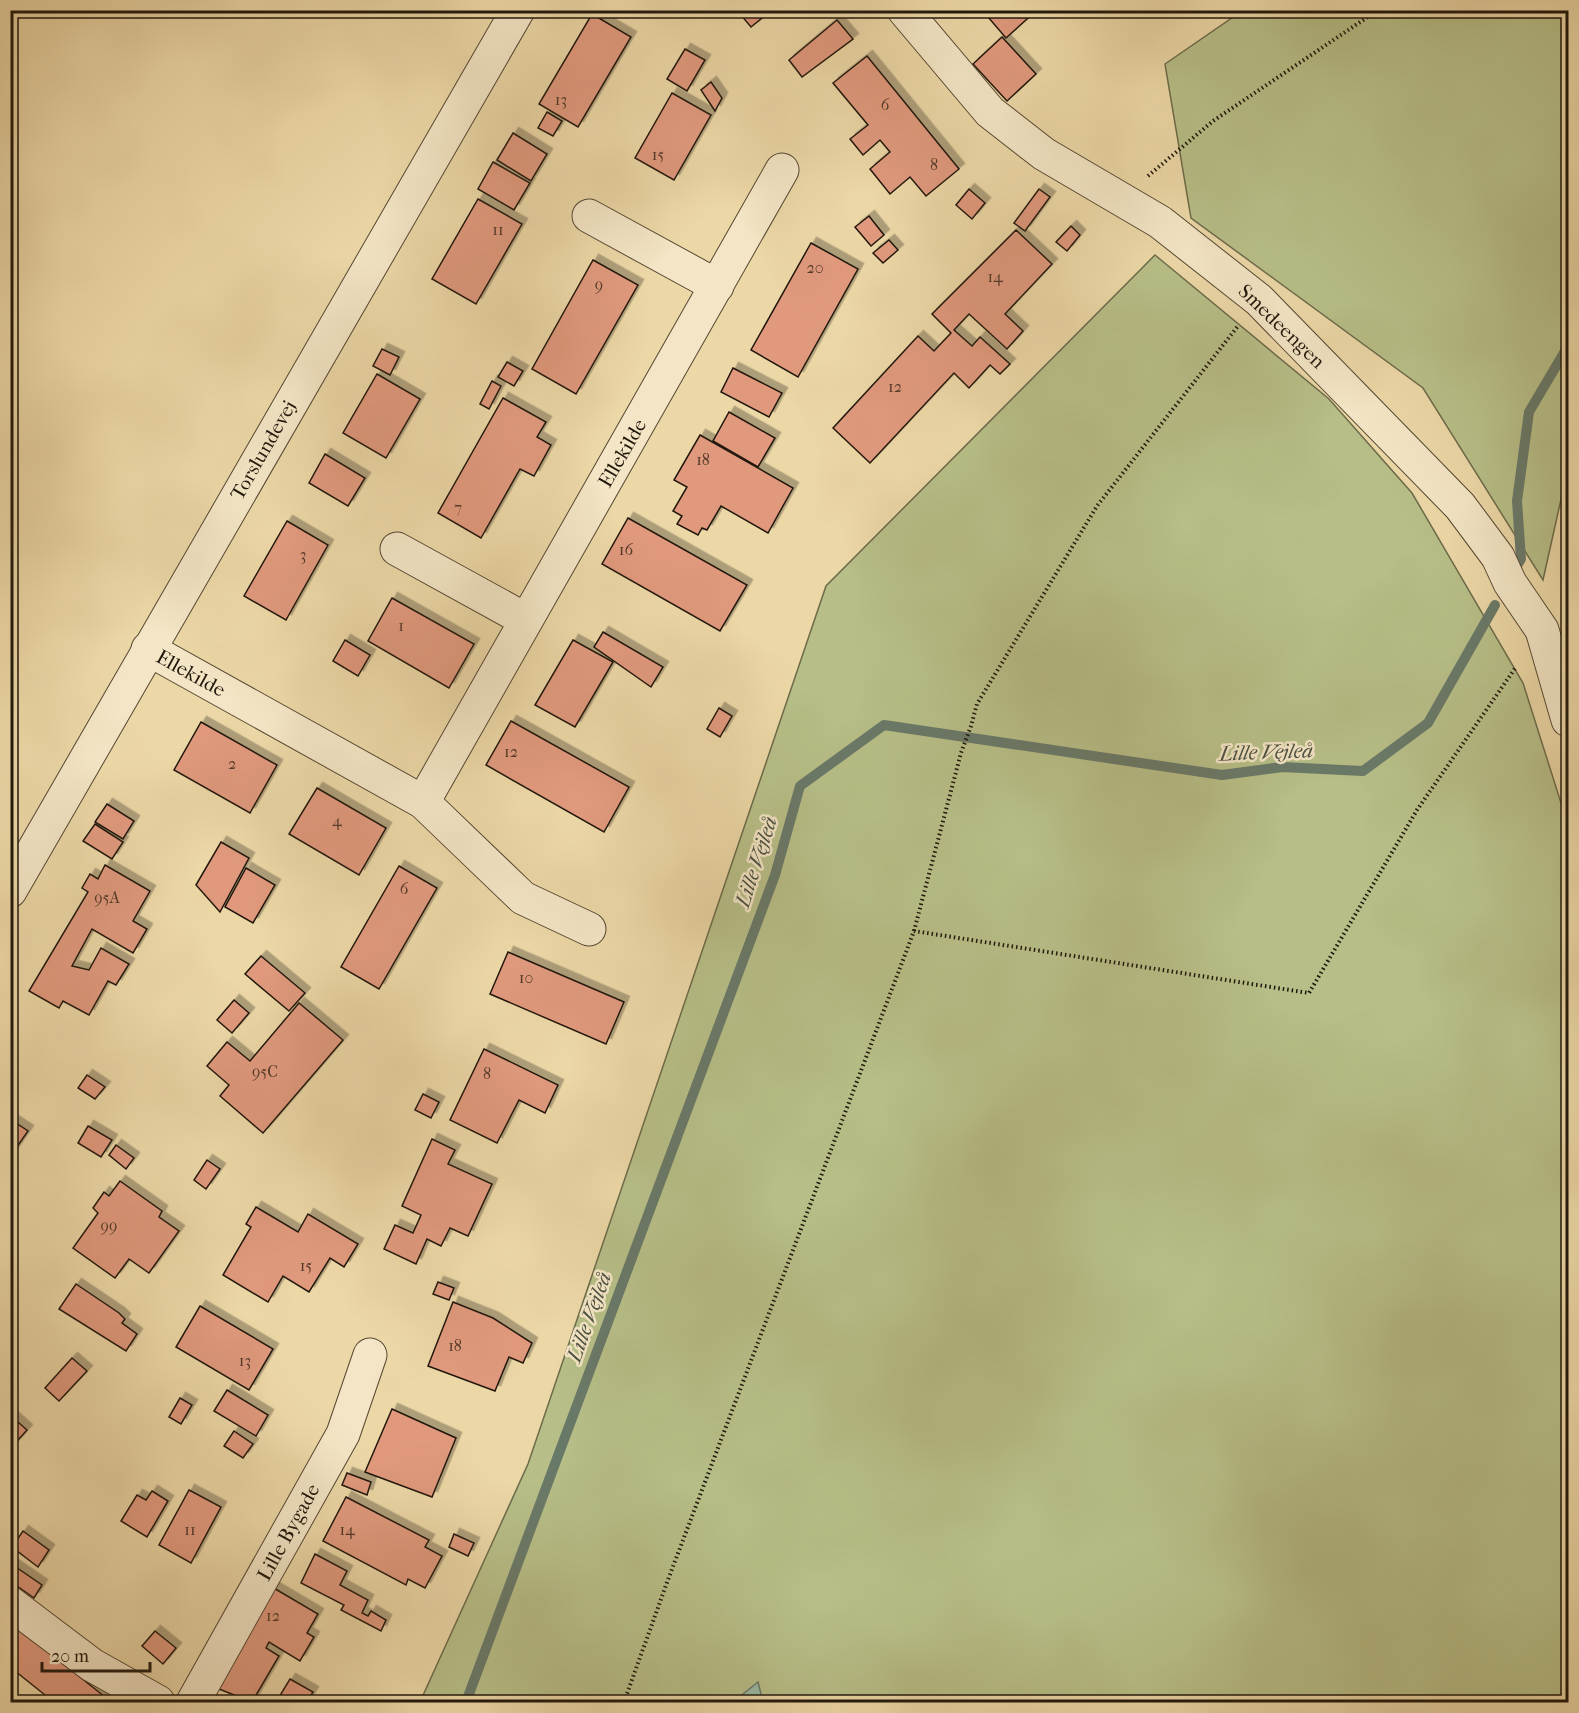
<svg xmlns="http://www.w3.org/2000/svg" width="1579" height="1713" font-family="'IM FELL French Canon',serif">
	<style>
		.green { fill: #b7be87; stroke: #6c6b4a; stroke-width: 1.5 }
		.water { fill: #99baa5; stroke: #697968; stroke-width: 1.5 }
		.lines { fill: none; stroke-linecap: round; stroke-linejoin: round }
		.stream { stroke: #697968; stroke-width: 10 }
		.building { fill: #e0997d; stroke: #21180c; stroke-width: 1.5; filter: url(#shadow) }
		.minor-casing { stroke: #544832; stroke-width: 35 }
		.tertiary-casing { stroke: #544832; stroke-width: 35 }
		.path { stroke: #21180c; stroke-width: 4; stroke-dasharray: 1.5 3; stroke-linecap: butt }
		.minor { stroke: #f3e5c5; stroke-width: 33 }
		.tertiary { stroke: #f3e5c5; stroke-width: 33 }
		.labels { text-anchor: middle; stroke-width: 5; stroke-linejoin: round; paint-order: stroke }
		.number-label { font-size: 16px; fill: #513828 }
		.street-label { font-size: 20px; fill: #21180c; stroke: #f3e5c5 }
		.water-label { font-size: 21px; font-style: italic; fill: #4b5142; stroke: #f3e5c5 }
	</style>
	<defs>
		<filter id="shadow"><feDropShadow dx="5.5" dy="-5.5" stdDeviation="0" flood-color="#0004"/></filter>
	</defs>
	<rect width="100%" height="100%" fill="#ecd7a6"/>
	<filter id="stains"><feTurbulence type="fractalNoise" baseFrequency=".00333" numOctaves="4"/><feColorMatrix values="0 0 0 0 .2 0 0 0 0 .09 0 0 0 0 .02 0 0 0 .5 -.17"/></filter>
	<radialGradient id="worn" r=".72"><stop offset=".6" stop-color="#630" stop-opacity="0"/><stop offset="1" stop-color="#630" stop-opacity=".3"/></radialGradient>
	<!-- green -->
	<g class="green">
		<path d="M1242,11H1568V468L1543,580L1423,388L1191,218L1165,64Z"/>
		<path d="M1155,255L1329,399L1412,493L1523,683L1568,825V1702H420L528,1464L826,586Z"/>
	</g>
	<!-- water -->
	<path class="water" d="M758,1682L763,1702H733Z"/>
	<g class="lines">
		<!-- stream -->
		<g class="stream">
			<path d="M1512,574L1521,559L1517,501L1529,412L1568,346"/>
			<path d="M466,1702L775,875L800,786L884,725L1222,775L1282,767L1363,771L1428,723L1495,605"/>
		</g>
	</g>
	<!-- building -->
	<g class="building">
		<path d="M746,10H772L751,27L741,15Z"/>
		<path d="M982,10H1037L1006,38Z"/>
		<path d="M592,14L631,37L578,127L539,104Z"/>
		<path d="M837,20L853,39L802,77L789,60Z"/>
		<path d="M1002,37L1036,74L1007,101L973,64Z"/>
		<path d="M685,49L705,60L687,91L667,79Z"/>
		<path d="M867,56L959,169L926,196L910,177L890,194L870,169L890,152L880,140L863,155L850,139L868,125L833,83Z"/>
		<path d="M711,82L722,98L715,111L701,90Z"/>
		<path d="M672,93L711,115L674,180L635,158Z"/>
		<path d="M547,112L562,121L553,136L538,128Z"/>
		<path d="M513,133L547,154L531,181L497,160Z"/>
		<path d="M493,162L530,183L514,210L478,189Z"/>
		<path d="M969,189L985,203L972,219L956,205Z"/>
		<path d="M1039,189L1050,197L1025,231L1014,223Z"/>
		<path d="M478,199L522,224L476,304L432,279Z"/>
		<path d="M869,216L884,235L871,246L855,227Z"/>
		<path d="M1071,226L1080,235L1067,251L1056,242Z"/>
		<path d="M1016,230L1052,264L1005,314L1023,331L1007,349L969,314L954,330L972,346L980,337L1010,364L1000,374L990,365L969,388L954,373L870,463L833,428L918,336L934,351L951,333L932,314Z"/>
		<path d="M889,240L898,250L883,263L873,253Z"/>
		<path d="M811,243L858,269L798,377L751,350Z"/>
		<path d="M593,260L638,285L576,394L532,369Z"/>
		<path d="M382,349L399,357L390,375L373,366Z"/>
		<path d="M507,362L523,371L514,386L498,377Z"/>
		<path d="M733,368L782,393L769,417L721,392Z"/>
		<path d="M377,374L420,399L386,458L343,433Z"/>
		<path d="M492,381L501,386L489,409L480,404Z"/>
		<path d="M503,398L546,422L537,437L551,445L534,476L520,469L481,538L438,513Z"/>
		<path d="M729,412L775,438L758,467L713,441Z"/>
		<path d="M700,435L793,488L768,533L721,506L707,530L702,528L698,535L677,524L682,516L673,511L687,487L674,480Z"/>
		<path d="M325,454L365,478L348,506L309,483Z"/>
		<path d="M628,518L747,585L720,631L602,564Z"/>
		<path d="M287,521L328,545L286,620L244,596Z"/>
		<path d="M392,598L474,644L449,688L368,641Z"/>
		<path d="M603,632L663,667L651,687L594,647Z"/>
		<path d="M345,640L370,655L358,676L333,661Z"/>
		<path d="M573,640L613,662L575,727L535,705Z"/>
		<path d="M719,708L732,716L720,737L707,729Z"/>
		<path d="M511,721L629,787L604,832L486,765Z"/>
		<path d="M201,722L277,765L250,813L174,770Z"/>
		<path d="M317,788L386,828L359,875L289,834Z"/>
		<path d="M107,804L134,821L123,839L95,822Z"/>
		<path d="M95,824L123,842L112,859L83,841Z"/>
		<path d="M221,842L249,858L220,912L196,885Z"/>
		<path d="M105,865L150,891L133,921L147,929L133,953L92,929L72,966L89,970L101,948L129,964L116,985L108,981L89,1015L63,1001L59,1008L29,991L88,892L82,888L90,874L98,879Z"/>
		<path d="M399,866L437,888L379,989L341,967Z"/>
		<path d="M246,868L275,885L253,923L225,907Z"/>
		<path d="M508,952L624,1002L606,1044L490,994Z"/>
		<path d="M261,956L305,993L289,1011L245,974Z"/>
		<path d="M234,1000L249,1013L232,1033L217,1020Z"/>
		<path d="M299,1003L343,1040L263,1133L220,1096L229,1085L207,1066L227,1042L250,1061Z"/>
		<path d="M484,1049L558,1085L545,1113L519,1100L497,1143L450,1120Z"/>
		<path d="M87,1075L105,1087L95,1099L78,1088Z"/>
		<path d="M423,1094L439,1102L431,1118L415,1110Z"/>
		<path d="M10,1119L28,1131L10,1157Z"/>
		<path d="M88,1126L112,1140L101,1157L78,1143Z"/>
		<path d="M432,1139L455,1150L448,1164L492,1184L468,1236L450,1228L441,1246L427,1239L416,1264L384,1249L395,1225L413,1233L421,1215L402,1206Z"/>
		<path d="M116,1145L134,1158L126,1169L109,1155Z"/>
		<path d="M207,1160L220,1169L206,1189L194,1180Z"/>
		<path d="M120,1181L162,1211L159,1217L179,1231L149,1273L129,1259L115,1278L73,1248L98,1213L93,1208L104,1192L109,1196Z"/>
		<path d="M256,1207L298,1232L308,1214L358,1244L344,1267L330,1258L309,1292L283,1276L268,1302L223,1275L251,1227L246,1224Z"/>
		<path d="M438,1282L454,1288L449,1300L433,1294Z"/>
		<path d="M76,1284L119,1313L125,1319L122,1323L137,1334L126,1351L59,1309Z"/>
		<path d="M453,1302L493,1318L532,1343L523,1363L509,1357L495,1391L428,1366Z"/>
		<path d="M200,1306L273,1349L249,1390L176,1347Z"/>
		<path d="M72,1358L87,1371L59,1401L45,1388Z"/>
		<path d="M227,1390L268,1415L256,1436L214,1411Z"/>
		<path d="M180,1398L192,1405L181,1424L169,1417Z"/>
		<path d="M392,1409L456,1438L432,1497L365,1472Z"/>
		<path d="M10,1415L27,1430L10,1449Z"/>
		<path d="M234,1431L253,1444L243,1458L224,1446Z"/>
		<path d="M347,1473L371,1482L367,1495L342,1485Z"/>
		<path d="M189,1490L221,1507L191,1563L159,1545Z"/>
		<path d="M152,1491L168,1501L147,1537L121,1521L137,1495L146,1500Z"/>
		<path d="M346,1497L429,1540L425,1547L442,1556L425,1588L408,1579L406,1585L323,1541Z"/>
		<path d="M23,1531L49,1550L38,1567L12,1547Z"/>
		<path d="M454,1534L474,1543L468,1556L449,1547Z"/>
		<path d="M315,1554L347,1571L340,1585L368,1600L362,1613L368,1616L371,1611L386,1620L381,1631L341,1610L344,1605L301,1583Z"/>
		<path d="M10,1563L42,1585L34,1598L10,1581Z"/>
		<path d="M272,1587L318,1614L307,1633L314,1637L300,1661L269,1642L266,1648L279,1656L252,1702L214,1687Z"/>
		<path d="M10,1621L110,1701L109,1702H39L45,1695L10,1667Z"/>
		<path d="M155,1631L176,1648L163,1664L142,1646Z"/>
		<path d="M290,1679L313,1692L307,1702H276Z"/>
	</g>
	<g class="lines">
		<!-- minor casing -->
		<g class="minor-casing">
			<g id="minor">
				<path d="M904,10L990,112L1044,154L1160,222L1259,300L1460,506L1498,557L1510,583L1542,630L1568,720"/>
				<path d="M589,216L717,286"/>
				<path d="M397,549L526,620"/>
				<path d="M148,649L423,802L523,898L589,929"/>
				<path d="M423,802L782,170"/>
				<path d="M10,1603L92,1665L158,1702"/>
				<path d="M193,1702L343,1434L370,1355"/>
			</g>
		</g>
		<!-- tertiary casing -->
		<g class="tertiary-casing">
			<path id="tertiary" d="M10,891L518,10"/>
		</g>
		<!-- path -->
		<g class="path">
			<path d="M1148,176L1213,121L1378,10"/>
			<path d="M914,931L961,753L971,726L977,704L1097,506L1238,326"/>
			<path d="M624,1702L669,1577L914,931L1309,993L1417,810L1516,667"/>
		</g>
		<!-- minor -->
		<use href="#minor" class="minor"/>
		<!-- tertiary -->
		<use href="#tertiary" class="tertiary"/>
	</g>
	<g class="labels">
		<!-- number labels -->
		<g class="number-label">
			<text x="561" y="105">13</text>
			<text x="885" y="110">6</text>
			<text x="658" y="160">15</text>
			<text x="934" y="170">8</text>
			<text x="498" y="235">11</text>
			<text x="815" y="273">20</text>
			<text x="995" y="282">14</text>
			<text x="599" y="290">9</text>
			<text x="895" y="392">12</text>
			<text x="703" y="465">18</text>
			<text x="458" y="513">7</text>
			<text x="626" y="555">16</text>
			<text x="303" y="560">3</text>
			<text x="401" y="631">1</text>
			<text x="511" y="757">12</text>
			<text x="232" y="769">2</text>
			<text x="337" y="826">4</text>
			<text x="404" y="894">6</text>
			<text x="107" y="903">95A</text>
			<text x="526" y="983">10</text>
			<text x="265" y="1077">95C</text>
			<text x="487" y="1079">8</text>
			<text x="109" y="1231">99</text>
			<text x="306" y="1271">15</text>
			<text x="455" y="1351">18</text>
			<text x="245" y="1366">13</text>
			<text x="190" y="1535">11</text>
			<text x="347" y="1535">14</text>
			<text x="273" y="1621">12</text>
		</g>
		<!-- street labels -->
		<g class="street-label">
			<text transform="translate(1282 326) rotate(44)" y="7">Smedeengen</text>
			<text transform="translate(263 450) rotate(-60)" y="7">Torslundevej</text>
			<text transform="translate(622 453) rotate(-60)" y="7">Ellekilde</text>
			<text transform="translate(191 673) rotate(29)" y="7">Ellekilde</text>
			<text transform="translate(288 1532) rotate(-61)" y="7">Lille Bygade</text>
		</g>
		<!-- water labels -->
		<g class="water-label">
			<text transform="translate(1266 752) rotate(-2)" y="7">Lille Vejleå</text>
			<text transform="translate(756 862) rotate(-72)" y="7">Lille Vejleå</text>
			<text transform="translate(589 1317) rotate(-70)" y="7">Lille Vejleå</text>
		</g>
	</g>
	<!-- margin -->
	<rect width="1579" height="1713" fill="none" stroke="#ecd7a6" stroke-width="36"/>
	<rect x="12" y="12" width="1555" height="1689" fill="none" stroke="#21180c" stroke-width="3"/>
	<rect x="18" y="18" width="1543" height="1677" fill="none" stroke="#21180c" stroke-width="1.5"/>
	<!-- scale -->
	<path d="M42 1662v9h108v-9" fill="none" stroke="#21180c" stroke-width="3"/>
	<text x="51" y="1662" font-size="18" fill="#21180c" stroke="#f3e5c5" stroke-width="4.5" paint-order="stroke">20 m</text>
	<rect width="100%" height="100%" filter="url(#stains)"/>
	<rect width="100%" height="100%" fill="url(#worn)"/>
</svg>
